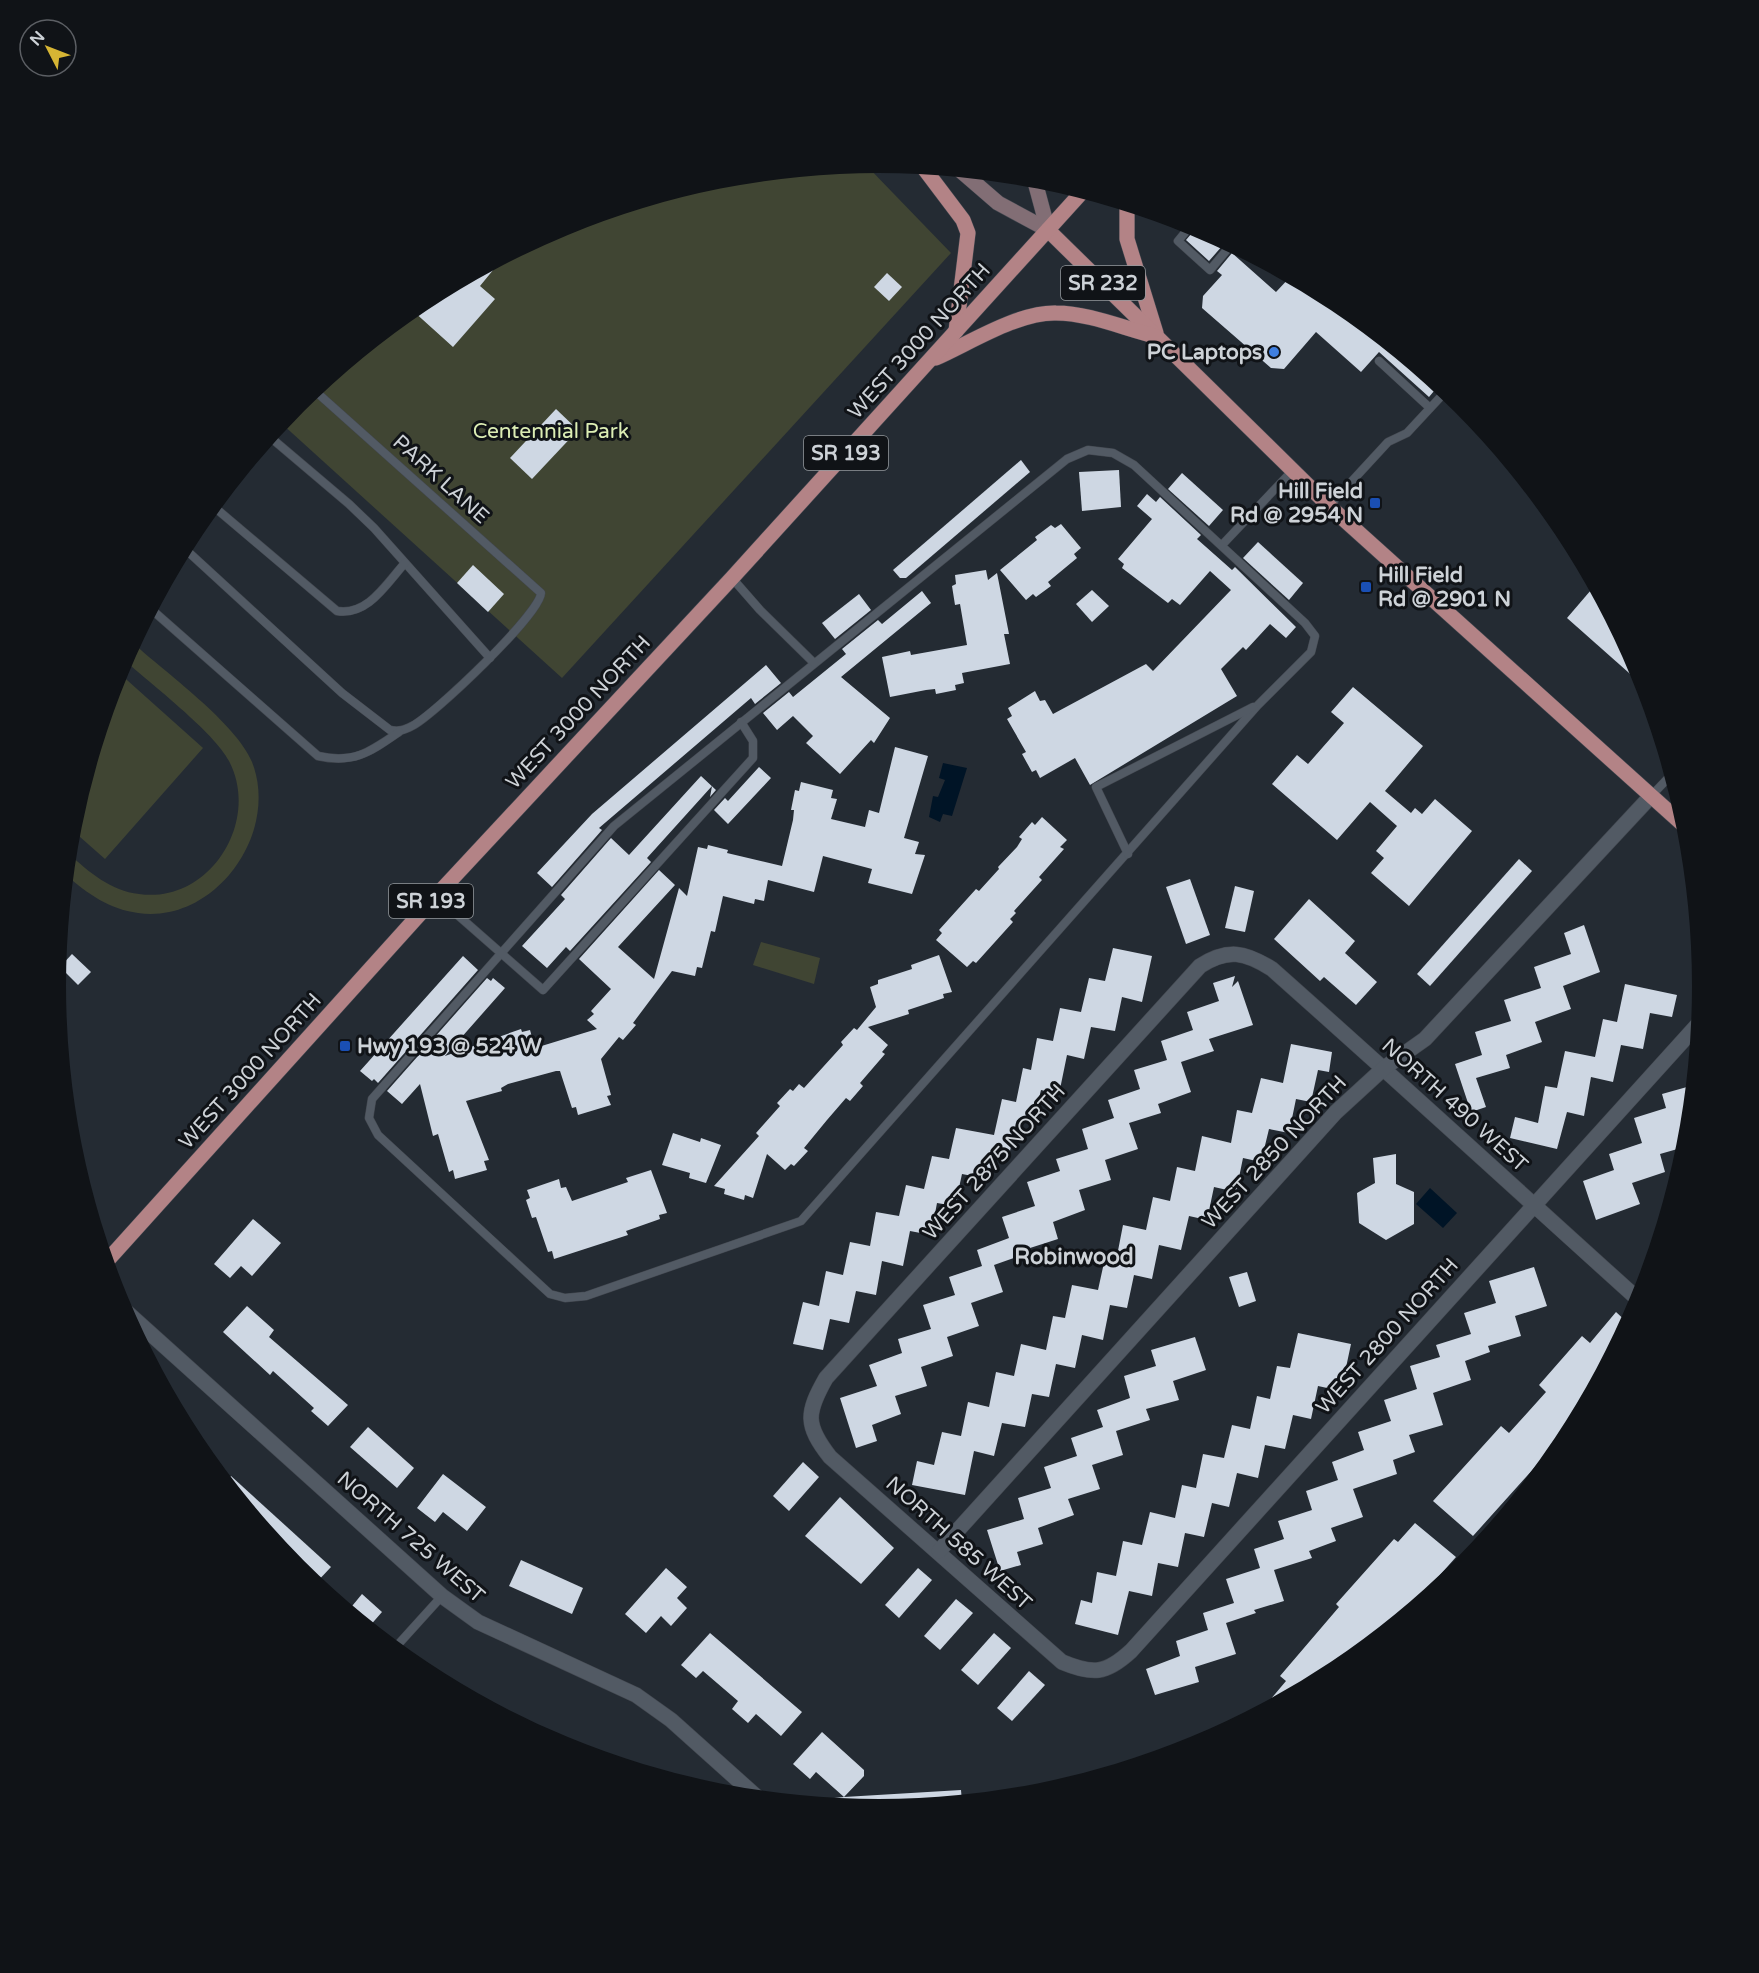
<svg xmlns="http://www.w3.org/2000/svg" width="1759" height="1973" font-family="'Varela Round',sans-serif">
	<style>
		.green { fill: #404533 }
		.water { fill: #001426 }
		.building { fill: #ced7e3 }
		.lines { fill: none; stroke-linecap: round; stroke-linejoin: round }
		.service-casing { stroke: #434850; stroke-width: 9 }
		.minor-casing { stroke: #434850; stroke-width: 16 }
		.secondary-casing { stroke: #434850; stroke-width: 16 }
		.primary-casing { stroke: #434850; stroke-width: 16 }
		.service { stroke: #525a64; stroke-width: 8 }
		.minor { stroke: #525a64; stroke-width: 15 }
		.secondary { stroke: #826e75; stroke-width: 15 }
		.primary { stroke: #b38386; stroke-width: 15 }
		.shop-dot { fill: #3f7fe0; stroke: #101317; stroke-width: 2 }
		.transit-dot { fill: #1a4fb4; stroke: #101317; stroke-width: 2 }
		.labels { text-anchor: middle; stroke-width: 6; stroke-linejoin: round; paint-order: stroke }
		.shield { fill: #101317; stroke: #94999d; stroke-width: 1.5 }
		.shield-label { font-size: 20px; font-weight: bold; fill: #cdd2d7 }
		.street-label { font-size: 21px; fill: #cdd2d7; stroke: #101317 }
		.poi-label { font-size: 21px; font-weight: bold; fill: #cdd2d7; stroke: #101317; text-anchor: end }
		.park-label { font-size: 21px; fill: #dcedb4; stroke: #101317 }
		.neighbourhood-label { font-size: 22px; font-weight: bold; fill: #cdd2d7; stroke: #101317 }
	</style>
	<rect width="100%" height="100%" fill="#242b33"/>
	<!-- green -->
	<g class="green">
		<path d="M865,164L951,253L562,678L281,423L297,404L422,301L564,225L719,178Z"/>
		<path d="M133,643C166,673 236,723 252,762C280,833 215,924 138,913C109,909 88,894 66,875L69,854C89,872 111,891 139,894C209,904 261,822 229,761C214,732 151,684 124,660Z"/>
		<path d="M118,672L203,748L105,859L71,829Z"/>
		<path d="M761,942L820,958L814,984L753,965Z"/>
	</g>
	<!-- water -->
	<g class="water">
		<path d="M943,763L967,768L952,816L943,814L940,822L929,817L933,796L938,797L945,780L939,778Z"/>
		<path d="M1430,1188L1457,1213L1443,1228L1416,1204Z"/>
	</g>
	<!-- building -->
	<g class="building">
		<path d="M1197,227L1220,238L1218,241L1223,245L1209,261L1186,240Z"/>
		<path d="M1232,253L1276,292L1291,276L1338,302L1439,385L1429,397L1379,352L1361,372L1316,332L1284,369L1271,368L1202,308L1203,296L1222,275L1217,271Z"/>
		<path d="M503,258L480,286L495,299L453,347L412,310L422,301Z"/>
		<path d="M887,273L902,287L889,301L874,287Z"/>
		<path d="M556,409L578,430L532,479L510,458Z"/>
		<path d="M1021,460L1030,472L906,578H900L893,570Z"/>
		<path d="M1119,470L1121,507L1082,511L1079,472Z"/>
		<path d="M1182,473L1223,510L1209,526L1168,489Z"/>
		<path d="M1147,494L1156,502L1160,497L1201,535L1197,539L1232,570L1235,567L1296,627L1286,638L1270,624L1246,650L1243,647L1221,669L1237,696L1090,785L1075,758L1040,778L1036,770L1032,772L1022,754L1026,752L1007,719L1012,716L1008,708L1035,691L1040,701L1045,700L1053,714L1146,664L1153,671L1231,590L1210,571L1180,605L1172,599L1168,603L1122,568L1124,564L1118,559L1152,519L1137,506Z"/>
		<path d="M1061,524L1081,548L1074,554L1077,558L1048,582L1051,586L1036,597L1033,594L1026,600L1000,570L1037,540L1035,537L1051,525L1055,528Z"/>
		<path d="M1258,542L1303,583L1289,600L1243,558Z"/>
		<path d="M473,565L504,594L488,612L457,583Z"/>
		<path d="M986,570L988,580L997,573L1009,634H1004L1010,664L962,673L964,683L955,685L956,690L936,694L935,689L926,690L890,697L882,657L910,651L911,655L967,645L960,604L955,605L952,586L956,584L955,575Z"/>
		<path d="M1092,590L1109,606L1092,622L1076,604Z"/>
		<path d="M1591,590L1604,602L1641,671L1646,688L1567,618Z"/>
		<path d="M922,591L931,603L841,677L890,718L874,743L871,740L840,774L806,743L813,736L793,716L777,730L763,713L789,692L793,697L846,654L842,649L878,620L882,624Z"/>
		<path d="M859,594L871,610L835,639L822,623Z"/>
		<path d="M766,665L781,683L755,704L751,698L599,828L602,830L552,887L537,873L592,814Z"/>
		<path d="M1353,687L1423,746L1385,791L1411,813L1415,808L1422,814L1435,799L1472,831L1409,906L1371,873L1384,858L1376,851L1397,826L1370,802L1337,840L1272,784L1297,755L1308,764L1344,723L1331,712Z"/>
		<path d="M895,747L928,756L904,838L919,842L915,854L925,855L912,894L868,883L872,869L823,856L814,892L768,880L764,901L755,899L754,904L723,896L715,932L711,931L702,968L697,967L695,976L672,971L633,1023L636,1025L623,1040L619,1037L601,1059L611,1095L607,1096L611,1105L578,1115L576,1107L572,1108L560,1071H556L508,1084L501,1088L502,1091L466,1101L489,1160L484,1161L487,1170L455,1179L453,1170L449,1172L438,1134L433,1136L420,1084L402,1104L387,1091L487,978L491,981L493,978L505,988L445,1056L521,1029L522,1032L530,1030L535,1048L597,1029L587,1020L594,1014L591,1011L611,989L579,959L659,870L675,885L618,947L654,979L679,888L687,896L698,847L707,849L708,845L728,850L727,853L782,866L793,820L794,810H791L795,790L799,791L801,782L833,790L831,798L837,799L831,819L865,827L869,810L879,813Z"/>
		<path d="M759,767L771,778L728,824L714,810L725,798L728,801Z"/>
		<path d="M701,776L716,790L710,797L712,786L647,858L651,862L570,951L566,947L547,968L522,946L565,899L561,895L611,838L629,855Z"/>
		<path d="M1042,817L1067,840L1060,847L1064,849L1039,877L1042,880L1014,911L1016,913L1010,919L1013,922L976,963L973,961L967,967L936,940L942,933L939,930L976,889L979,891L999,869L998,867L1017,847L1022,839L1019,837L1032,822L1035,825Z"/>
		<path d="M1519,859L1532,871L1430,986L1417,974Z"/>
		<path d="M1190,879L1210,935L1186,944L1166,887Z"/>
		<path d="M1235,886L1254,891L1245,932L1225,928Z"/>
		<path d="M1309,899L1355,941L1345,953L1377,982L1356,1005L1324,977L1320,981L1274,939Z"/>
		<path d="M1584,925L1600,972L1563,986L1571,1009L1535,1022L1542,1042L1506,1055L1510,1068L1476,1078L1486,1107L1471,1112L1455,1064L1482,1055L1475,1032L1511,1021L1504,1000L1541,988L1534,967L1571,954L1564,933Z"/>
		<path d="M1113,948L1152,956L1142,1002L1122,997L1115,1031L1091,1027L1084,1059L1067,1055L1059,1094L1041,1090L1033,1123L1017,1120L1010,1151L995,1148L988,1179L962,1174L955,1206L937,1203L931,1235L910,1231L903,1266L882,1261L876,1295L856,1291L849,1323L830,1319L823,1350L793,1344L803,1302L819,1306L826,1271L843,1275L850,1242L870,1246L876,1212L899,1216L906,1185L924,1189L932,1156L949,1159L956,1128L994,1135L1002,1099L1016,1102L1023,1068L1031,1070L1037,1038L1053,1041L1060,1008L1081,1012L1089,978L1105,981Z"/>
		<path d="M72,954L91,972L78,985L60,967Z"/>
		<path d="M939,955L952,992L943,994L944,998L908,1010L909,1014L868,1027L888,1045L882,1052L885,1054L860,1083L863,1086L850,1101L846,1098L827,1120L804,1148L808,1151L794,1166L791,1164L785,1170L767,1154L753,1198L745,1195L744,1200L724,1194L725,1189L714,1186L759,1136L756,1133L780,1106L777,1103L790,1089L793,1091L799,1084L804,1088L843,1045L841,1042L854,1028L857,1030L876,1007L870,987L878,984V980L912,969L911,965Z"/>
		<path d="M463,956L478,970L378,1083L374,1079L372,1081L360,1071Z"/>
		<path d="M1235,976L1232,987L1238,981L1253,1025L1209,1039L1214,1051L1181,1062L1191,1092L1158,1104L1161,1113L1129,1123L1138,1149L1105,1160L1111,1180L1079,1190L1085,1210L1053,1222L1058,1239L1030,1248L1031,1252L994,1265L1003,1292L971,1303L979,1326L947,1337L953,1356L921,1367L927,1386L895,1396L901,1414L872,1425L877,1441L856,1448L840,1398L877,1386L869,1365L902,1353L898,1339L931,1329L923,1305L955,1295L949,1277L982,1266L977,1250L1009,1238L1002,1217L1035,1206L1027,1182L1060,1171L1056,1159L1088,1149L1082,1129L1114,1118L1108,1100L1140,1089L1134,1070L1167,1060L1161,1041L1193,1030L1187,1012L1219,1001L1213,983Z"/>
		<path d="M1625,984L1677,995L1672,1017L1650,1013L1643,1049L1621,1045L1613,1082L1591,1077L1584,1116L1567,1112L1557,1149L1510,1138L1515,1117L1538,1123L1545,1086L1557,1088L1565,1051L1595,1057L1603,1019L1617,1022Z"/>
		<path d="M1291,1044L1332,1052L1329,1072L1318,1070L1311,1102L1296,1099L1289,1133L1269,1129L1261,1162L1243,1158L1236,1192L1214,1187L1207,1220L1189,1216L1181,1250L1159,1245L1152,1279L1134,1275L1127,1308L1110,1305L1103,1340L1082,1335L1075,1368L1056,1364L1049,1397L1032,1394L1025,1427L1002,1423L994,1456L974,1451L965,1495L912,1485L917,1461L934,1465L942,1432L961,1436L968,1402L989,1407L996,1372L1014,1376L1021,1344L1046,1350L1053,1316L1065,1318L1072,1285L1098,1290L1105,1258L1116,1261L1123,1225L1146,1230L1153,1197L1170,1201L1177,1167L1195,1171L1202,1136L1231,1143L1237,1110L1252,1113L1261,1078L1283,1083Z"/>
		<path d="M1694,1085L1688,1146L1660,1154L1665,1172L1632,1183L1640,1204L1596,1220L1583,1181L1614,1170L1609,1154L1642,1143L1634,1118L1666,1108L1662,1094Z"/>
		<path d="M673,1133L700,1142L701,1138L721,1145L706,1183L689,1178L690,1173L662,1165Z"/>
		<path d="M1396,1154V1184L1414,1192V1224L1386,1240L1359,1223L1357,1193L1375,1183L1373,1158Z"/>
		<path d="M651,1170L667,1213L659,1215L660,1219L626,1231L628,1235L554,1259L552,1251L548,1252L536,1217L532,1218L526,1200L530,1198L527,1190L559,1179L561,1188L566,1187L572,1201L628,1182L626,1178Z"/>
		<path d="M253,1219L281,1243L252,1276L241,1266L230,1278L214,1264Z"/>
		<path d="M1534,1267L1547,1306L1515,1316L1521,1336L1488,1346L1490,1352L1465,1361L1471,1380L1433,1393L1443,1425L1409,1435L1415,1452L1393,1460L1397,1474L1353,1489L1363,1517L1331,1528L1336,1541L1309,1551L1312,1558L1274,1570L1284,1601L1254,1610L1256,1613L1226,1623L1236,1654L1195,1667L1199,1682L1155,1695L1146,1669L1180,1656L1176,1641L1208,1630L1203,1613L1234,1603L1226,1579L1260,1568L1254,1549L1284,1539L1278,1521L1312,1510L1306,1491L1338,1480L1332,1462L1364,1450L1358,1432L1391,1421L1384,1400L1417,1389L1410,1366L1440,1357L1436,1345L1471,1334L1464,1313L1496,1303L1489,1281Z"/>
		<path d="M1247,1272L1256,1301L1239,1307L1229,1277Z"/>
		<path d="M247,1306L274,1330L269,1337L348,1405L328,1426L311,1411L314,1408L273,1371L270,1375L223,1332Z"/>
		<path d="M1616,1312L1629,1324L1579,1418L1473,1536L1433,1501L1501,1426L1509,1433L1546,1392L1539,1385L1582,1336L1590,1343Z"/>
		<path d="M1298,1333L1351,1344L1341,1391L1318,1386L1311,1419L1293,1415L1285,1449L1265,1445L1258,1478L1237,1473L1229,1507L1212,1503L1204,1537L1185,1533L1178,1567L1158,1563L1152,1596L1129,1591L1118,1635L1075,1624L1081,1600L1092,1603L1097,1572L1116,1576L1123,1541L1142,1545L1150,1512L1175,1518L1182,1485L1196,1488L1203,1454L1224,1458L1232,1425L1250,1429L1257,1396L1270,1399L1277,1366L1290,1368Z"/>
		<path d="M1195,1337L1206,1370L1173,1381L1179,1400L1146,1409L1150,1420L1116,1431L1123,1455L1092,1465L1100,1489L1068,1499L1074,1515L1038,1528L1043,1544L1017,1552L1021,1565L1000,1571L987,1530L1024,1519L1018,1498L1051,1488L1044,1467L1077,1456L1071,1438L1103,1427L1097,1410L1130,1398L1124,1376L1156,1366L1151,1350Z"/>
		<path d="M368,1427L414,1468L397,1488L350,1447Z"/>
		<path d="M803,1462L819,1477L789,1511L773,1496Z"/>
		<path d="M443,1474L486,1507L467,1531L443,1512L435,1522L417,1508Z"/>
		<path d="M231,1476L331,1567L315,1584L297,1569L225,1482Z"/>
		<path d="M840,1497L894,1548L861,1584L805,1536Z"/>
		<path d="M1415,1523L1456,1557L1400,1620L1337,1672L1259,1713L1286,1681L1280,1676L1339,1607L1336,1604L1394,1539L1398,1542Z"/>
		<path d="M521,1560L583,1588L572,1614L509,1586Z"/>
		<path d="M666,1568L687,1587L677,1598L687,1608L671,1626L661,1616L646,1633L625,1614Z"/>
		<path d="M918,1568L932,1580L899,1618L885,1605Z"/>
		<path d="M362,1594L382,1612L368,1628L348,1611Z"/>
		<path d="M956,1599L973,1613L940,1650L924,1636Z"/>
		<path d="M710,1633L802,1712L781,1736L756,1714L748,1723L732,1709L738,1701L703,1671L696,1678L681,1665Z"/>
		<path d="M994,1633L1011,1648L978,1685L961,1670Z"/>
		<path d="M1029,1671L1045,1685L1012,1721L997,1708Z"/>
		<path d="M822,1732L864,1770V1776L844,1797L961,1790L962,1802L879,1810L834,1806V1798L844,1797L816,1772L810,1779L793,1764Z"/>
	</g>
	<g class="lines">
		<!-- service casing -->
		<g class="service-casing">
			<g id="service">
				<path d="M1192,224L1178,241L1210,270L1231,245"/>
				<path d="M1379,361L1430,408"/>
				<path d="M270,437L349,504L374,528L490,658"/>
				<path d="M1088,450L1113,453L1134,465L1305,623L1315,636L1311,652L1257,706L801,1221L586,1296L565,1298L550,1294L378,1135L369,1118L372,1099L614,826L1067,459Z"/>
				<path d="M213,506L337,611C368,616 386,584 405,563"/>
				<path d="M1329,506L1388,442L1407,433L1446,391"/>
				<path d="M1222,545L1293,470"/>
				<path d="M184,548L342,693L390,730C399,732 404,730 412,726C434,715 540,614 541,593L314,390"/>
				<path d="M732,578L760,610L814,663"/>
				<path d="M151,609L318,756C354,764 370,752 399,732"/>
				<path d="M1652,795L1672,774"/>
				<path d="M1128,854L1096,787L1253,707"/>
				<path d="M436,896L543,990L753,758V741L741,722"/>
				<path d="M394,1649L442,1596"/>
			</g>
		</g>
		<!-- minor casing -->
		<g class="minor-casing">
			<g id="minor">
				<path d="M1641,1302C1518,1191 1396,1079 1272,969C1245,952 1228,948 1200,966L826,1378C806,1413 805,1425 830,1457L1062,1662C1093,1675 1106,1674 1131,1651L1700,1022"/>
				<path d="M121,1307L442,1596L478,1622L636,1695L671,1720L758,1798"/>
				<path d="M939,1551L1336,1112L1384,1068L1425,1039L1652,795"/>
			</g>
		</g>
		<!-- secondary casing -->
		<g class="secondary-casing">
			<g id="secondary">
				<path d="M961,171L998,203L1048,230"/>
				<path d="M1034,178L1048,230"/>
			</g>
		</g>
		<!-- primary casing -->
		<g class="primary-casing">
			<g id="primary">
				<path d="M923,167L963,220L968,233L956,331"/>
				<path d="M1127,205V239L1156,333"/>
				<path d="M1048,230L1329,506L1688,829"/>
				<path d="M936,358C970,343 1018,312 1056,313C1088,313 1123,328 1155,336"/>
				<path d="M106,1262L436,896L732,578L1083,191"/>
			</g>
		</g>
		<!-- service -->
		<use href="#service" class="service"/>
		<!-- minor -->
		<use href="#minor" class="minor"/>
		<!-- secondary -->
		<use href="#secondary" class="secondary"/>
		<!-- primary -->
		<use href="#primary" class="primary"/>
	</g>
	<!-- markers -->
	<circle class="shop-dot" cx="1274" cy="352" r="6"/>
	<g class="transit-dot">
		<rect x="1369" y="497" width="12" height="12" rx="3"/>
		<rect x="1360" y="581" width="12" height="12" rx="3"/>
		<rect x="339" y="1040" width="12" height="12" rx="3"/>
	</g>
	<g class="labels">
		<!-- shield labels -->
		<g class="shield">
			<rect x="1061" y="266" width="84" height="34" rx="4.5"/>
			<rect x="804" y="436" width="84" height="34" rx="4.5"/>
			<rect x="389" y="884" width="84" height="34" rx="4.5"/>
		</g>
		<g class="shield-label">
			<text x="1103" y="290">SR 232</text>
			<text x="846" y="460">SR 193</text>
			<text x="431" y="908">SR 193</text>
		</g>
		<!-- street labels -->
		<g class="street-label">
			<text transform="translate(919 341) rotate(-48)" y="7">WEST 3000 NORTH</text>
			<text transform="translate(441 479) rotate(42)" y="7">PARK LANE</text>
			<text transform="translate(578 712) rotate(-47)" y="7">WEST 3000 NORTH</text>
			<text transform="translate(250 1071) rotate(-48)" y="7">WEST 3000 NORTH</text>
			<text transform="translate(1455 1105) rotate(42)" y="7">NORTH 490 WEST</text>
			<text transform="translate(1274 1152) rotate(-47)" y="7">WEST 2850 NORTH</text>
			<text transform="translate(994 1162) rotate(-48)" y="7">WEST 2875 NORTH</text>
			<text transform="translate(1387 1336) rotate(-48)" y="7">WEST 2800 NORTH</text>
			<text transform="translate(411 1537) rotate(41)" y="7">NORTH 725 WEST</text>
			<text transform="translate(959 1543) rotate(42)" y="7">NORTH 585 WEST</text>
		</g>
		<!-- poi labels -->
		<g class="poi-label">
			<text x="1262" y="359">PC Laptops</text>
			<text x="1363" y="498">Hill Field<tspan x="1363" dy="24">Rd @ 2954 N</tspan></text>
			<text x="1378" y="582" text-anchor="start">Hill Field<tspan x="1378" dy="24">Rd @ 2901 N</tspan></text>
			<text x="357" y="1053" text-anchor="start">Hwy 193 @ 524 W</text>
		</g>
		<!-- park labels -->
		<g class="park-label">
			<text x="551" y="438">Centennial Park</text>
		</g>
		<!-- neighbourhood labels -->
		<g class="neighbourhood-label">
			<text x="1074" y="1264">Robinwood</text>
		</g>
	</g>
	<!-- crop -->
	<path d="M0 0H1759V1973H0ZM66 986a813 813 0 1 1 1626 0a813 813 0 1 1-1626 0Z" fill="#101317" fill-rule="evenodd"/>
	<!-- north arrow -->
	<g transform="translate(48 48) rotate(312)"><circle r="28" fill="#101317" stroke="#5c5f64" stroke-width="1.5"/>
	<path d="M0-4.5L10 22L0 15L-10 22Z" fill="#d6b534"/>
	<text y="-9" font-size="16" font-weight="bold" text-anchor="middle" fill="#cdd2d7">N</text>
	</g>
</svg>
